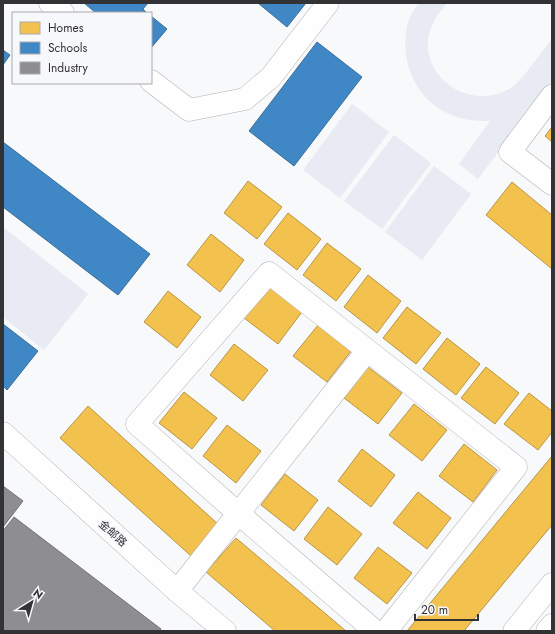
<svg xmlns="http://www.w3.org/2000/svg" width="555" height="634" font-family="Jost,'Noto Sans SC',sans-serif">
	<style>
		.green { fill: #e8eaf4 }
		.homes { fill: #f2c14e; stroke: #b99646 }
		.schools { fill: #3f88c5; stroke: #3b6e9a }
		.industry { fill: #8d8d92; stroke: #727276 }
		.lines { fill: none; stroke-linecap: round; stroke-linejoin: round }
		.minor-casing { stroke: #b2b2b4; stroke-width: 23 }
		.minor { stroke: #fefefe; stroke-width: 22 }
		.labels { text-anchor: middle; stroke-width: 4; stroke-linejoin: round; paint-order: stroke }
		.street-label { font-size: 11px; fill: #333335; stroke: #f7f8fb }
	</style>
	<rect width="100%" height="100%" fill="#f8f9fa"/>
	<!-- green -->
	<g class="green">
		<path d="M419,3H447C437,15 430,25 428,41C427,48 429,55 431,62C444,93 482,106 511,88C519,82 525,74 531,66C538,57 545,48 552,39V81L478,179L459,164L490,121C475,121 461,120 447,113C417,98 402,66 406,34C407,27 408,19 412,13C414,9 417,6 419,3Z"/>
		<path d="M352,104L389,132L340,198L303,170Z"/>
		<path d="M394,135L431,163L382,229L344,201Z"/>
		<path d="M434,166L471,194L422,260L385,232Z"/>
		<path d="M3,227L88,294L44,350L3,317Z"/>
	</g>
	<!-- homes -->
	<g class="homes">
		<path d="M552,127V142L545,136Z"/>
		<path d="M248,181L282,207L257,239L224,213Z"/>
		<path d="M512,182L552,215V269L486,215Z"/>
		<path d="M288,213L321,239L297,270L264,244Z"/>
		<path d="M211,234L244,260L220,292L187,265Z"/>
		<path d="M327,243L361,269L336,301L303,275Z"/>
		<path d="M368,275L401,301L377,333L344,307Z"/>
		<path d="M269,286L302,312L278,344L244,318Z"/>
		<path d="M168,291L201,317L177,348L144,322Z"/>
		<path d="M407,307L441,333L416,364L383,338Z"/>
		<path d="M318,325L351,351L327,382L293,356Z"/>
		<path d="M447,338L480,364L456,395L423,369Z"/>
		<path d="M234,344L268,370L243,401L210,375Z"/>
		<path d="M368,367L402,393L378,424L344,398Z"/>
		<path d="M486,367L519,393L495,424L461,398Z"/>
		<path d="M184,392L217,418L192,449L159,423Z"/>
		<path d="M529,393L552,411V432L538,450L504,424Z"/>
		<path d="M414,404L447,430L422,461L389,435Z"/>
		<path d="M88,406L219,525L191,556L60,438Z"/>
		<path d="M227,425L261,451L236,483L203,456Z"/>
		<path d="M464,444L497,470L473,502L439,476Z"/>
		<path d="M362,449L395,475L371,507L338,481Z"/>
		<path d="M552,456V525L464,631H407Z"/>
		<path d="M285,474L318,500L294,531L261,505Z"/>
		<path d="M418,492L451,518L427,549L393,523Z"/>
		<path d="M328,507L362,534L337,565L304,539Z"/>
		<path d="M236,538L346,631H275L206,572Z"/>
		<path d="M378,547L412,573L387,604L354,578Z"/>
	</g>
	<!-- schools -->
	<g class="schools">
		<path d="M84,3H148L143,9L147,13H96Z"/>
		<path d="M258,3H306L287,27Z"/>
		<path d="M151,16L167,29L151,48Z"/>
		<path d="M317,42L362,77L294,166L249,131Z"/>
		<path d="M3,50L10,55L3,65Z"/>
		<path d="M3,142L150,254L118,295L3,207Z"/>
		<path d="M3,324L38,351L7,390L3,386Z"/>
	</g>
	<!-- industry -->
	<g class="industry">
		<path d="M3,486L23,501L3,527Z"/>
		<path d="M14,517L161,629L160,631H3V531Z"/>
	</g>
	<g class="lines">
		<!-- minor casing -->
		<g class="minor-casing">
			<g id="minor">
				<path d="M50,3L63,13"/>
				<path d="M151,81L189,110L245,99L271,77L328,3"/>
				<path d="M552,96L510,152L552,184"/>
				<path d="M3,433L177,591L225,631"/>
				<path d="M177,591L367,351"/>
				<path d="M375,631L239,514L137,424L269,273L516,467L386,631"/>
				<path d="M514,631L552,584"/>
				<path d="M547,631L552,625"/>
			</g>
		</g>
		<!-- minor -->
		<use href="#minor" class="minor"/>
	</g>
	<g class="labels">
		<!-- street labels -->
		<g class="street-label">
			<text transform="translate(113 533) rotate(42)" y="4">金邮路</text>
		</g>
	</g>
	<!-- border -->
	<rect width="555" height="634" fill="none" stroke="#333335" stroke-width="8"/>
	<!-- legend -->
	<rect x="12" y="12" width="140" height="72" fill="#f7f8fb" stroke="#a9a9ac"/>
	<rect x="20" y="22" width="20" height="12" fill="#f2c14e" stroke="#a9a9ac"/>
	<text x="48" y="32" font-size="12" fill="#333335">Homes</text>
	<rect x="20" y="42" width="20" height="12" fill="#3f88c5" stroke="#a9a9ac"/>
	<text x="48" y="52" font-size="12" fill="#333335">Schools</text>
	<rect x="20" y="62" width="20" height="12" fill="#8d8d92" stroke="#a9a9ac"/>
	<text x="48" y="72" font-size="12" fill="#333335">Industry</text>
	<!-- north arrow -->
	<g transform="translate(32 602) rotate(37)" stroke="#f7f8fb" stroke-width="3" paint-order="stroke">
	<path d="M0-3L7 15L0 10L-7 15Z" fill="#333335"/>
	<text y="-6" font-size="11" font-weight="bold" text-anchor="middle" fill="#333335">N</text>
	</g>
	<!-- scale -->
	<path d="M415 614v6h63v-6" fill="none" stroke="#333335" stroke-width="2"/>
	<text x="421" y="614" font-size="12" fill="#333335" stroke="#f7f8fb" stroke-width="3" paint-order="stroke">20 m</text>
</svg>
